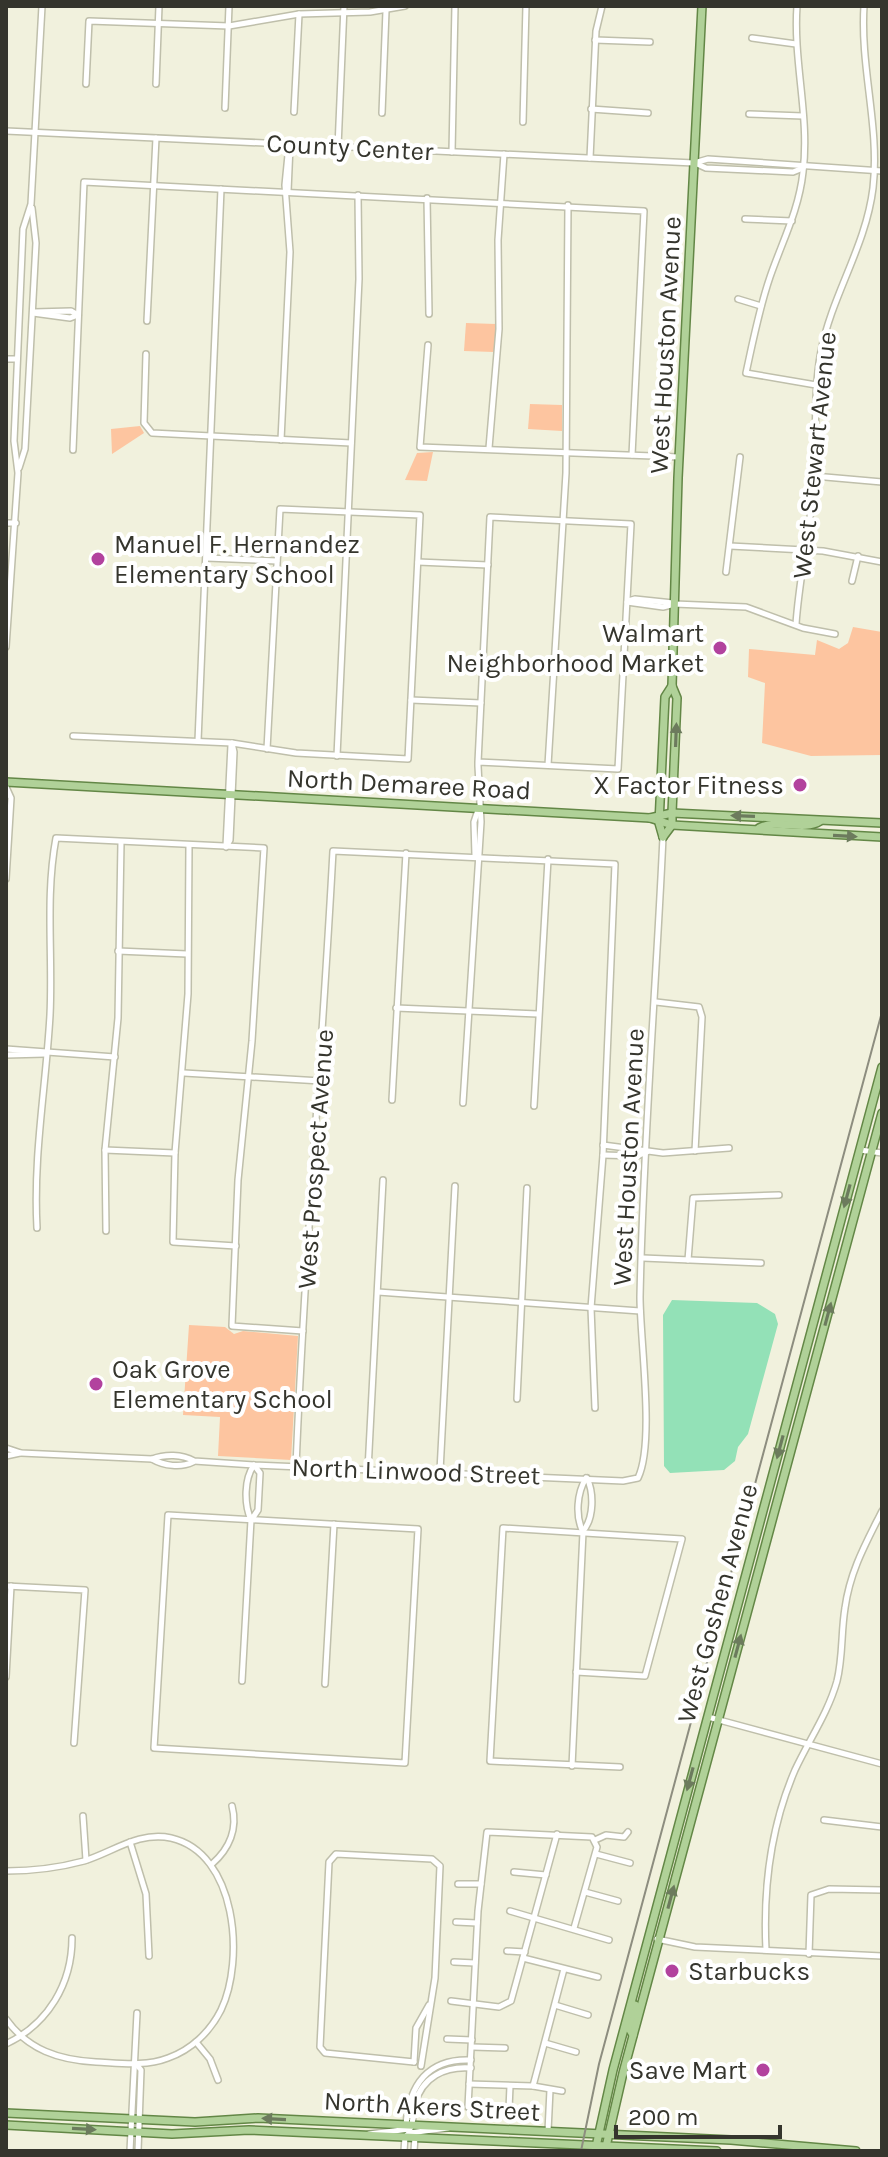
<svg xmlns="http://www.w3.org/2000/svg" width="888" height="2157" font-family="Karla,sans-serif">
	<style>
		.green { fill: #fdc5a0 }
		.water { fill: #93e1b7 }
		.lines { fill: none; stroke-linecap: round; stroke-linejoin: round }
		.minor-casing { stroke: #bfbfab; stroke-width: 8 }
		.major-casing { stroke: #638746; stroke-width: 10 }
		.minor { stroke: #fff; stroke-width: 5 }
		.major { stroke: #b0d198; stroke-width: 7 }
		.rail { stroke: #8d8d7f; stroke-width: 2 }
		.oneway { fill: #6c7b5d }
		.poi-dot { fill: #b2429e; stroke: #fff; stroke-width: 3 }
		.labels { text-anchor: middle; stroke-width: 8; stroke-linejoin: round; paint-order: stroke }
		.street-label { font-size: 26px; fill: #35352d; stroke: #fff }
		.poi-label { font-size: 26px; fill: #35352d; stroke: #fff; text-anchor: start }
	</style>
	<rect width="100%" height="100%" fill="#f1f1dd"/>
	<!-- green -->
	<g class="green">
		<path d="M466,323L496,324L494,352L464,351Z"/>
		<path d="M530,404L562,405V431L528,429Z"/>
		<path d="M140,426L144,433L112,454L111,429Z"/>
		<path d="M433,452L427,481L405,480L417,453Z"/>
		<path d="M853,627L882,632V755L811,756L762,743L765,683L748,677L749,649L815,655L817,640L839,649L848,643Z"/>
		<path d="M189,1325L225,1327L234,1334L243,1331L298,1336L291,1460L218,1456L220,1417L183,1415Z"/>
	</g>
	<!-- water -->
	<path class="water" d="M672,1300L757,1303L775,1314L778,1324L748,1434L738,1447L735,1461L724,1470L670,1473L664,1466L663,1315Z"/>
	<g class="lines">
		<!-- minor casing -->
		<g class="minor-casing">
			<g id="minor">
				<path d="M797,6C793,62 810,117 803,172C799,210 782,242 770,277C759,309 753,341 746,373L816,385"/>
				<path d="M752,38L796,44"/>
				<path d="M595,40L650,42"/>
				<path d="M86,84L89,21L229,26L299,14L370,12L405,6"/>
				<path d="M156,84L159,6"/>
				<path d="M225,108L229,6"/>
				<path d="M591,109L648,113"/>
				<path d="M294,112L299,14"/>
				<path d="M382,113L386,11"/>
				<path d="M749,114L803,116"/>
				<path d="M523,122L526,6"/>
				<path d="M6,131L694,163L708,159L882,171"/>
				<path d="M338,147L344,6"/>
				<path d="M452,152L455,6"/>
				<path d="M590,158L596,31L602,6"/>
				<path d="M695,163L706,168L793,172L803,168"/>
				<path d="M288,191L290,146"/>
				<path d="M427,198L429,314"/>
				<path d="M745,219L792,221"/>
				<path d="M738,299L761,306"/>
				<path d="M34,312L71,311L78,315"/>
				<path d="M33,313L70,318L78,315"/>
				<path d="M147,321L156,138"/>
				<path d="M428,345L420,447L679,457"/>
				<path d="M146,354L144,423L152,433L351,443"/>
				<path d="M6,359H17"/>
				<path d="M281,440L290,252L285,185L289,145"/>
				<path d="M489,448L499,329L498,240L504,154"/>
				<path d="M73,450L84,182L644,211L632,455"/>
				<path d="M19,468L25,449L36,243L32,208"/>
				<path d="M814,476L882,482"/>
				<path d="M6,523H16"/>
				<path d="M730,546L823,551L882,562"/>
				<path d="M207,558L277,561"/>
				<path d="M418,562L488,565"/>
				<path d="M726,572L740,457"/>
				<path d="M852,581L858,556"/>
				<path d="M628,601L635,599L673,603"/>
				<path d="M627,602L663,607L675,604L746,607L803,628L835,634"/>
				<path d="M796,624C799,580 809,536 813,491C818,444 812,398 821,351C832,295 866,246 873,188C880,127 860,68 864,6"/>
				<path d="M6,647L18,473L14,441L23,229L31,204L42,6"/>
				<path d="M411,700L481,703"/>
				<path d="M73,736L232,743L296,753L408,759L420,515L280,509L267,749"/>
				<path d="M198,741L221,189"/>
				<path d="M337,756L359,279L358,195"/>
				<path d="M548,765L566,473L568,205"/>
				<path d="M6,787L11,798L6,879"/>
				<path d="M189,845L188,994L175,1153L173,1242L236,1246"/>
				<path d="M226,846L231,745"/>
				<path d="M226,847L230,840L234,752L232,743"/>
				<path d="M475,855L474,822L478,810"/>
				<path d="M118,951L187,954"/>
				<path d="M656,1002L699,1007L702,1017L695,1151"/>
				<path d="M396,1008L538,1014"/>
				<path d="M6,1049L115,1057"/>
				<path d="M6,1055L45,1054"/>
				<path d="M184,1073L321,1081"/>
				<path d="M392,1100L406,853"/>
				<path d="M463,1103L481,822L478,766V762L490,517L631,524L618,769L478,762"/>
				<path d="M534,1106L548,859"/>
				<path d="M603,1145L663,1153L729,1148"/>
				<path d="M105,1150L175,1153"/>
				<path d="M860,1150L882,1153"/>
				<path d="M603,1155L637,1156L647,1152"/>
				<path d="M37,1228C33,1155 46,1087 50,1015C53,956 45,897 56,838L264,848L252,1041L238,1180L232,1326L303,1331"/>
				<path d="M106,1231L105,1150L118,1018L121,842"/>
				<path d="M643,1258L761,1263"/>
				<path d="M688,1260L693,1198L779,1195"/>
				<path d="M378,1292L640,1311"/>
				<path d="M517,1399L527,1188"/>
				<path d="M6,1448L21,1453L152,1459C165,1454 182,1454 194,1461L254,1465L623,1481L638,1478C655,1443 640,1340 640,1297C643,1144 656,990 663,837"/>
				<path d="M6,1456L20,1453"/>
				<path d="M152,1459C164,1466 181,1468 193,1462"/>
				<path d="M296,1467C304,1261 322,1057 333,851L615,864L603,1155L591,1308L595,1408"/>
				<path d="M368,1470L383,1180"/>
				<path d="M440,1471L455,1186"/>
				<path d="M168,1515L418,1529L405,1763L154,1748Z"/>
				<path d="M583,1531C594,1518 594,1493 587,1478"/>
				<path d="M6,1586L85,1590L74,1743"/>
				<path d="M576,1672L645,1676L682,1539L503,1528L490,1761L620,1767"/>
				<path d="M6,1677L11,1586"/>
				<path d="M242,1681L251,1520C244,1504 244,1479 254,1465L260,1473L258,1510L252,1519"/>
				<path d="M325,1684L334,1524"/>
				<path d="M708,1717L882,1764"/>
				<path d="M572,1766L583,1532C575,1516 577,1493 586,1478"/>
				<path d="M83,1816L86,1860"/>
				<path d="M824,1820L882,1827"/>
				<path d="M595,1840L606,1835L624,1837L628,1832"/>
				<path d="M130,1842L146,1894L149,1956"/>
				<path d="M596,1854L630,1863"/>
				<path d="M212,1864C229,1849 238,1829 232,1806"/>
				<path d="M6,1871C33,1871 58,1868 84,1861C113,1852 139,1831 171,1838C237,1853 245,1960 221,2010C210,2032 191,2050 168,2058C145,2067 119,2063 96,2062C59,2060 28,2050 6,2019"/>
				<path d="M514,1872L546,1875"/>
				<path d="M458,1884H481"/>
				<path d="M585,1892L618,1901"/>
				<path d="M510,1911L609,1940"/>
				<path d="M456,1922L477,1923"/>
				<path d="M657,1939L695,1947L882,1956"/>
				<path d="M766,1950C763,1888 770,1828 795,1770C809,1740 828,1713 837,1681C843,1657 841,1632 845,1608C850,1571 866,1543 882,1511"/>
				<path d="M507,1951L525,1952"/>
				<path d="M809,1954L811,1895L829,1889L882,1890"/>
				<path d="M523,1958L598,1977"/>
				<path d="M454,1962L475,1963"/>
				<path d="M451,2001L499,2007L511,2001L557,1834"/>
				<path d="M555,2005L588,2015"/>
				<path d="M447,2039L472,2040"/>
				<path d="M196,2042L210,2059L218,2080"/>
				<path d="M545,2043L576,2052"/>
				<path d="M6,2044C48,2024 72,1984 72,1938"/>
				<path d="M472,2047L505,2048"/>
				<path d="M414,2062L325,2053L320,2047L329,1862L336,1854L432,1859L440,1866L435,1978L421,2066"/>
				<path d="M414,2062L416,2028L429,2005"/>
				<path d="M137,2065L141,2070L138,2151"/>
				<path d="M469,2084L533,2086L562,2091"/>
				<path d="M533,2086L564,1969"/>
				<path d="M468,2107L478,1911L487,1832L592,1837L597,1847L574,1928"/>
				<path d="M509,2109L510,2086"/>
				<path d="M406,2125C409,2085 428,2058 471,2060"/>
				<path d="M548,2131L550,2090"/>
				<path d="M369,2134L410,2129C414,2121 413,2112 415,2104C422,2077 445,2066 471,2068"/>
				<path d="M130,2151L137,2013"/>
				<path d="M404,2151L405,2137L409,2133L448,2128"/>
				<path d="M414,2151L415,2137"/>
			</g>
		</g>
		<!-- major casing -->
		<g class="major-casing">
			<g id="major">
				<path d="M6,782L650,818L672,825L882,837"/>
				<path d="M650,818L672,813L882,823"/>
				<path d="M759,828C778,818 803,832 820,821"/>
				<path d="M663,837L672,825V813L677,698L672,686L678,478L702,6"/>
				<path d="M663,837L659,823L665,697L672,686"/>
				<path d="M633,2035L630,2030L635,2005"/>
				<path d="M6,2113L195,2122L258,2118L731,2140L856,2151"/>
				<path d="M6,2125L172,2134L249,2130L717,2151"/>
				<path d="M595,2151L613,2070L882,1067"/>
				<path d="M605,2151L623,2073L882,1113"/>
			</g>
		</g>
		<!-- minor -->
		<use href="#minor" class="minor"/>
		<!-- major -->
		<use href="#major" class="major"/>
		<!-- rail -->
		<path class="rail" d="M581,2151L599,2064L882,1012"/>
	</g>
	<!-- one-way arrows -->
	<defs><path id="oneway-solid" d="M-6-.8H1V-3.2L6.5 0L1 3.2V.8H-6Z" transform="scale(2)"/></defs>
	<g class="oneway">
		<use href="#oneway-solid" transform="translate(676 735) rotate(-88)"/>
		<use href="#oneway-solid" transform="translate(743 816) rotate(-178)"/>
		<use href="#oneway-solid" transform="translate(845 836) rotate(3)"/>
		<use href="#oneway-solid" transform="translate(847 1196) rotate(105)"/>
		<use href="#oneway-solid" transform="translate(828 1314) rotate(-75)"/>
		<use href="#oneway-solid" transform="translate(780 1447) rotate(105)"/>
		<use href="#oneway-solid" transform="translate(738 1646) rotate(-75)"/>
		<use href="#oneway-solid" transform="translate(690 1779) rotate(105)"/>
		<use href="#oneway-solid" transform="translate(671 1897) rotate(-75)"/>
		<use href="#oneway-solid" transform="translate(274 2119) rotate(-177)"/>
		<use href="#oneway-solid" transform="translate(84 2129) rotate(3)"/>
	</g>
	<!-- markers -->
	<g class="poi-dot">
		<circle cx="98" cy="559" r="8"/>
		<circle cx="720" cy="648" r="8"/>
		<circle cx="800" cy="785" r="8"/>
		<circle cx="96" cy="1384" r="8"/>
		<circle cx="672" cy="1971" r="8"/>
		<circle cx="763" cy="2070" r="8"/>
	</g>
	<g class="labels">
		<!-- street labels -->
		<g class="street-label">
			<text transform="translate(350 147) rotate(3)" y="9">County Center</text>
			<text transform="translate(665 345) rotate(-87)" y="9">West Houston Avenue</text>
			<text transform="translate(814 455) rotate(-84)" y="9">West Stewart Avenue</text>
			<text transform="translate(409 784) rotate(3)" y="9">North Demaree Road</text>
			<text transform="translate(628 1157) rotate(-87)" y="9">West Houston Avenue</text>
			<text transform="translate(315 1159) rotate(-86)" y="9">West Prospect Avenue</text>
			<text transform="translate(416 1471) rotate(2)" y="9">North Linwood Street</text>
			<text transform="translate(717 1603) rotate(-75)" y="9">West Goshen Avenue</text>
			<text transform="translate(432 2106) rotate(3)" y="9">North Akers Street</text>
		</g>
		<!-- poi labels -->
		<g class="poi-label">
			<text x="114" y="553">Manuel F. Hernandez<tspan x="114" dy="30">Elementary School</tspan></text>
			<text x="704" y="642" text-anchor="end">Walmart<tspan x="704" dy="30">Neighborhood Market</tspan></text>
			<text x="784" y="794" text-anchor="end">X Factor Fitness</text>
			<text x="112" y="1378">Oak Grove<tspan x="112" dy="30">Elementary School</tspan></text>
			<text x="688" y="1980">Starbucks</text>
			<text x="747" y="2079" text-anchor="end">Save Mart</text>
		</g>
	</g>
	<!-- border -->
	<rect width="888" height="2157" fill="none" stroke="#35352d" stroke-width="16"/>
	<!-- scale -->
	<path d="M616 2125v12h164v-12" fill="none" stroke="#35352d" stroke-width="4"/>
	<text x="628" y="2125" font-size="24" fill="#35352d" stroke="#ffffff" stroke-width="6" paint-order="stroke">200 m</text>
</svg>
